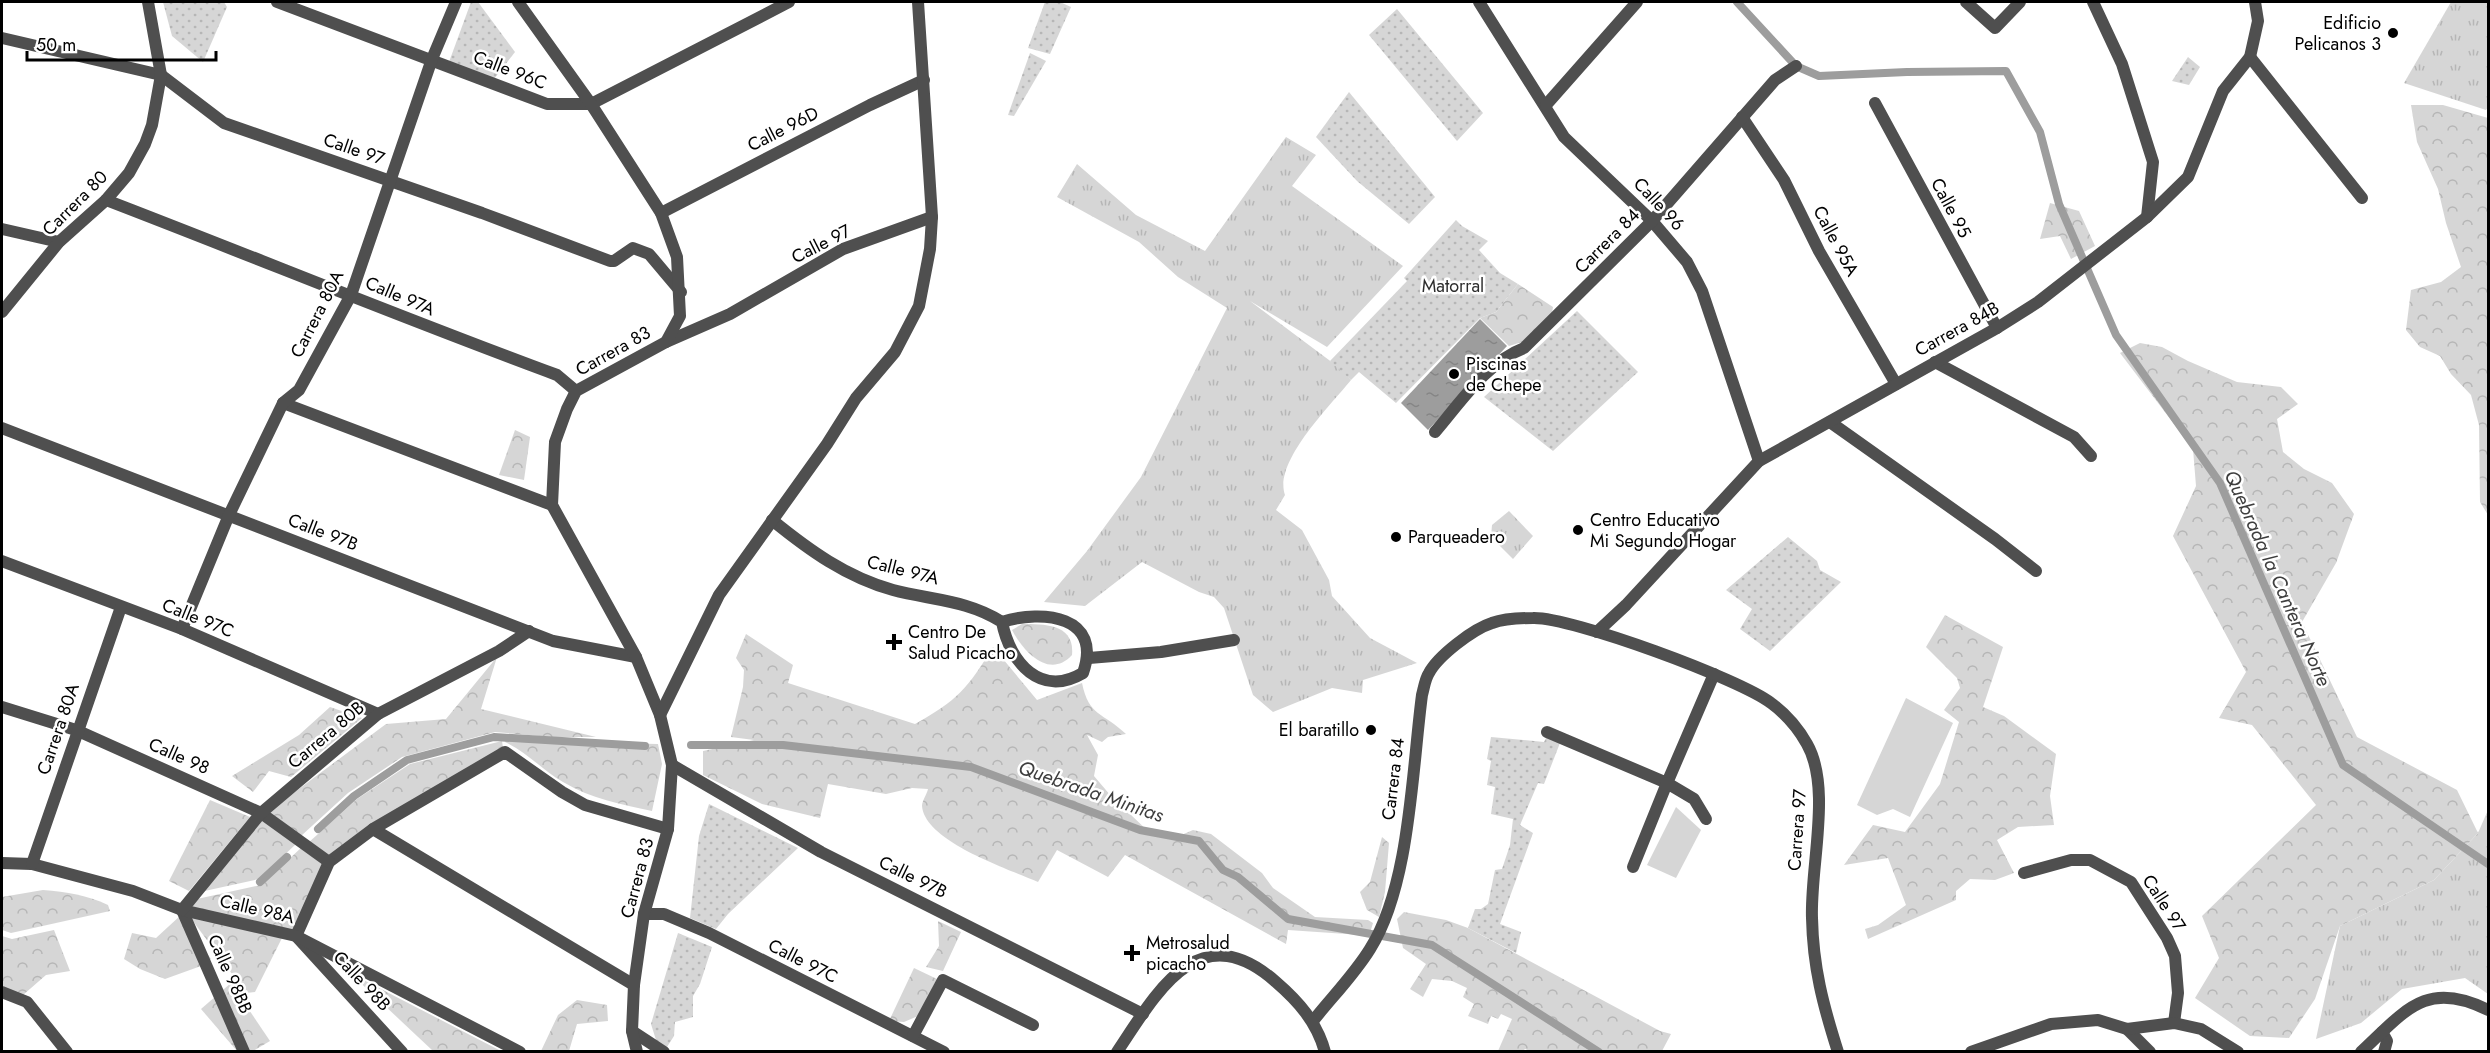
<svg xmlns="http://www.w3.org/2000/svg" width="2490" height="1053" font-family="Jost,sans-serif">
	<style>
		.grass { fill: url(#grass-tufts) }
		.forest { fill: url(#forest-crowns) }
		.park { fill: url(#park-dots) }
		.pitch { fill: #d6d6d6 }
		.water { fill: url(#water-ripples) }
		.lines { fill: none; stroke-linecap: round; stroke-linejoin: round }
		.stream { stroke: #9d9d9d; stroke-width: 8 }
		.pedestrian { stroke: #4f4f4f; stroke-width: 12 }
		.minor { stroke: #4f4f4f; stroke-width: 12 }
		.tertiary { stroke: #4f4f4f; stroke-width: 12 }
		.poi-dot { fill: #000; stroke: #fff; stroke-width: 2 }
		.labels { text-anchor: middle; stroke-width: 5; stroke-linejoin: round; paint-order: stroke }
		.poi-label { font-size: 18px; fill: #000; stroke: #fff; text-anchor: start }
		.street-label { font-size: 18px; fill: #000; stroke: #fff }
		.park-label { font-size: 18px; fill: #2d2d2d; stroke: #fff }
		.water-label { font-size: 20px; font-style: italic; fill: #3e3e3e; stroke: #fff }
	</style>
	<defs>
		<pattern id="grass-tufts" width="24" height="20" patternUnits="userSpaceOnUse" patternTransform="scale(1.5)"><rect width="24" height="20" fill="#d6d6d6"/><path d="M3 7l-1-3M5 7V3M7 7l1-3M15 17l-1-3M17 17v-4M19 17l1-3" fill="none" stroke="#b6b6b6"/></pattern>
		<pattern id="forest-crowns" width="20" height="18" patternUnits="userSpaceOnUse" patternTransform="scale(1.5)"><rect width="20" height="18" fill="#d6d6d6"/><path d="M2 6a3 3 0 1 1 6 0M12 15a3 3 0 1 1 6 0" fill="none" stroke="#b6b6b6"/></pattern>
		<pattern id="park-dots" width="8" height="8" patternUnits="userSpaceOnUse" patternTransform="scale(1.5)"><rect width="8" height="8" fill="#d6d6d6"/><path d="M2 2h.1M6 6h.1" fill="none" stroke="#b6b6b6" stroke-width="1.8" stroke-linecap="round"/></pattern>
		<pattern id="water-ripples" width="26" height="14" patternUnits="userSpaceOnUse" patternTransform="scale(1.5)"><rect width="26" height="14" fill="#9d9d9d"/><path d="M2 4q2-2 4 0t4 0M15 11q2-2 4 0t4 0" fill="none" stroke="#858585"/></pattern>
	</defs>
	<rect width="100%" height="100%" fill="#fff"/>
	<!-- grass -->
	<g class="grass">
		<path d="M2451,2H2488V107L2486,110L2404,83Z"/>
		<path d="M1286,137L1316,155L1292,186L1403,266L1327,347L1250,301L1341,369L1351,380C1331,405 1273,462 1285,495L1276,510L1302,530L1329,580L1332,596L1370,638L1417,663L1363,680L1362,693L1332,688L1273,712L1253,695L1224,608L1214,597L1199,592L1142,562L1085,606L1044,602L1087,551L1141,477L1227,308L1178,277L1139,242L1057,197L1077,164L1136,215L1205,251Z"/>
		<path d="M1509,511L1533,536L1513,559L1491,537L1492,525Z"/>
		<path d="M2488,810V994L2465,978L2402,989L2361,1023L2316,1039L2340,926L2434,880L2478,833Z"/>
	</g>
	<!-- forest -->
	<g class="forest">
		<path d="M2411,105H2443L2488,118V515L2480,502L2479,425L2471,395L2451,374L2440,356L2420,347L2406,330L2411,290L2441,282L2461,267L2446,223L2438,189L2417,142Z"/>
		<path d="M2050,203L2079,211L2095,246L2071,259L2060,236L2040,239Z"/>
		<path d="M1518,284L1553,307L1552,313L1522,342L1509,346L1480,318L1496,312Z"/>
		<path d="M2140,343L2162,347L2188,361L2237,382L2281,387L2298,404L2277,419L2283,452L2304,469L2332,483L2354,514L2336,563L2302,622L2357,737L2457,790L2478,833L2434,880L2340,926L2315,999L2289,1038L2250,1036L2195,998L2219,958L2202,916L2316,805L2252,725L2219,718L2246,672L2173,536L2196,486L2193,449L2120,353Z"/>
		<path d="M515,430L530,437L524,480L499,475Z"/>
		<path d="M1945,615L2003,647L1983,707L2004,716L2056,754L2050,796L2054,825L2018,827L1997,840L2014,873L1995,880L1970,879L1956,891V900L1868,939L1865,929L1878,925L1906,905L1888,858L1844,865L1873,825L1905,832L1940,784L1959,722L1944,710L1960,688L1957,678L1926,647Z"/>
		<path d="M1022,624C1045,624 1075,624 1072,655C1049,680 1023,651 1012,630Z"/>
		<path d="M746,634L793,665L788,683L915,724C958,700 967,689 993,647L1037,700L1082,683C1089,717 1103,712 1126,734L1108,737L1102,742L1087,735L1098,755L1094,776L1111,796L1150,833L1172,839L1193,830L1211,834L1262,873L1273,888L1315,917L1368,920L1373,923L1370,933L1361,935L1288,930L1286,944L1125,855L1108,877L1057,850L1038,882C1009,869 925,842 922,806C922,801 927,794 928,789L912,788L886,794L828,784L820,818L762,804L703,775V751L754,740L731,737L743,687L744,670L736,658Z"/>
		<path d="M497,657L481,709L596,737H551L495,732L402,757L348,793L301,836L268,812L386,724L446,719Z"/>
		<path d="M330,707L362,718L291,777L269,771L253,792L232,776L299,735Z"/>
		<path d="M508,735L568,742L658,744L662,764L652,811C621,804 591,799 563,782C542,770 527,752 505,742Z"/>
		<path d="M502,741L503,748L329,857L308,843L357,799L410,764Z"/>
		<path d="M210,800L250,817L189,891L169,881Z"/>
		<path d="M261,819L296,844L259,879L200,892Z"/>
		<path d="M1382,837L1389,843L1385,892L1379,917L1367,910L1360,892L1370,882Z"/>
		<path d="M302,847L325,863L294,932L187,909L197,899L261,885Z"/>
		<path d="M43,890C67,892 87,895 108,905L110,911L11,933L2,930V897Z"/>
		<path d="M1404,912L1446,920L1468,928L1660,1031L1671,1034L1662,1051L1532,1052L1525,1049L1523,1051H1498L1512,1019L1501,1014L1498,1019L1491,1016L1488,1024L1468,1016L1474,1004L1463,997L1467,988L1452,981L1432,979L1423,997L1410,989L1426,964L1403,948L1397,919Z"/>
		<path d="M187,913L282,938L255,992L246,993Z"/>
		<path d="M181,915L211,959L201,966L165,979L140,969L124,959L132,933L156,938Z"/>
		<path d="M938,921L961,932L943,971L926,967L939,946Z"/>
		<path d="M54,930L70,971L46,975L23,995L2,988V936L12,939Z"/>
		<path d="M914,968L937,979L918,1016L904,1022L889,1021Z"/>
		<path d="M350,973L501,1051H433Z"/>
		<path d="M231,983L270,1041L253,1051H237L201,1009Z"/>
		<path d="M577,1000L607,1005L608,1021L577,1024L569,1051H541L558,1015Z"/>
	</g>
	<!-- park -->
	<g class="park">
		<path d="M163,2H224L227,7L203,62L172,36Z"/>
		<path d="M471,2H478L515,52L494,79L449,62Z"/>
		<path d="M1045,2H1060L1071,7L1050,54L1028,48Z"/>
		<path d="M1397,9L1483,113L1457,141L1369,35Z"/>
		<path d="M1030,53L1046,61L1014,116L1008,115Z"/>
		<path d="M2188,57L2200,67L2189,85L2172,81Z"/>
		<path d="M1349,92L1435,197L1409,224L1357,181L1316,137Z"/>
		<path d="M1456,220L1462,226L1488,241L1479,250L1500,273L1518,284L1496,312L1480,318L1396,403L1359,372L1351,380L1330,361L1407,281L1404,278Z"/>
		<path d="M1577,311L1638,372L1553,451L1484,397Z"/>
		<path d="M1788,537L1817,561L1820,570L1841,582L1770,651L1740,629L1752,609L1726,590Z"/>
		<path d="M1547,736L1560,743L1544,784L1538,783L1520,825L1533,833L1500,924L1521,932L1516,953L1468,928L1475,909H1481L1488,904L1495,870L1502,869L1510,845L1513,819L1491,814L1495,787L1487,785L1491,761L1487,759L1491,737L1544,742Z"/>
		<path d="M709,804L798,848L728,914L716,929L690,918L699,836Z"/>
		<path d="M678,933L712,947L700,984L693,996V1017L675,1022L674,1036L667,1047L656,1040L651,1024Z"/>
	</g>
	<!-- pitch -->
	<g class="pitch">
		<path d="M1906,698L1953,723L1910,817L1893,809L1877,815L1857,805Z"/>
		<path d="M1676,807L1701,830L1676,878L1647,865Z"/>
	</g>
	<!-- water -->
	<path class="water" d="M1480,319L1507,346L1428,430L1401,403Z"/>
	<g class="lines">
		<!-- stream -->
		<g class="stream">
			<path d="M1737,2L1796,66L1819,76L1907,72L2006,71L2040,132L2059,204L2116,335L2220,483L2343,765L2488,864"/>
			<path d="M691,745H783L971,767L1140,830L1199,841L1223,870L1238,877L1288,919L1432,945L1599,1052"/>
			<path d="M318,829L354,796L407,760L494,737L645,746"/>
			<path d="M260,882L287,857"/>
		</g>
		<!-- pedestrian -->
		<g class="pedestrian">
			<path d="M277,2L547,104H591L789,2"/>
			<path d="M161,75L224,123L482,213L610,261H614L633,248L649,254L681,292"/>
			<path d="M106,200C257,258 405,319 557,375L576,391"/>
			<path d="M661,213L870,105L924,80"/>
			<path d="M666,342L730,314L843,249L932,217"/>
			<path d="M2,428L553,641L636,657"/>
			<path d="M672,765L821,852L1143,1014"/>
			<path d="M373,829L634,985"/>
			<path d="M182,910L244,1052"/>
			<path d="M644,914H664L709,933L944,1052"/>
			<path d="M2,992L27,1002L67,1052"/>
			<path d="M632,1031L664,1052"/>
			<path d="M913,1036L943,980L1033,1025"/>
			<path d="M402,1052L296,936L329,862L373,829L505,752L562,792L585,805L668,829"/>
		</g>
		<!-- minor -->
		<g class="minor">
			<path d="M1479,2L1564,137L1652,221L1687,262L1702,291L1759,461"/>
			<path d="M1966,2L1995,28L2020,2"/>
			<path d="M2093,2L2122,64L2153,162L2147,217"/>
			<path d="M2,38L161,75"/>
			<path d="M2250,57L2362,198"/>
			<path d="M1875,103L1997,328"/>
			<path d="M1546,105L1637,2"/>
			<path d="M1742,117L1784,180L1819,251L1896,384"/>
			<path d="M2,229L59,242"/>
			<path d="M1935,362L2074,437L2091,456"/>
			<path d="M283,403L552,505"/>
			<path d="M1830,422L1995,539L2036,571"/>
			<path d="M1435,432C1460,403 1487,362 1524,348L1652,221L1775,80L1796,66"/>
			<path d="M772,520C809,550 846,577 893,590C931,600 968,600 1002,622C1010,663 1041,698 1083,673C1103,616 1043,609 1002,622"/>
			<path d="M2,561L182,629L378,714"/>
			<path d="M182,629L229,515L283,403L299,390L351,295L432,59L456,2"/>
			<path d="M1597,632L1626,605L1759,461L1997,328L2038,302L2147,217L2188,177L2223,91L2250,57L2258,21L2255,2"/>
			<path d="M1089,658L1161,652L1234,640"/>
			<path d="M2,707L76,730L261,813L329,862"/>
			<path d="M1547,732L1667,783L1714,674"/>
			<path d="M2,863L32,864L133,891L182,910L296,936L520,1052"/>
			<path d="M32,864L121,607"/>
			<path d="M1633,867L1667,783L1694,799L1706,819"/>
			<path d="M2024,873L2071,860H2090L2131,882L2167,938L2175,956L2178,993L2174,1023"/>
			<path d="M182,910L261,813L378,714L499,651L529,631"/>
			<path d="M1313,1021C1331,998 1354,975 1370,949C1410,886 1412,770 1422,695C1424,688 1425,679 1429,673C1438,656 1473,629 1492,623C1503,619 1521,618 1533,618C1572,617 1740,679 1771,703C1786,714 1798,728 1807,744C1832,788 1810,867 1812,918C1813,967 1823,1005 1838,1052"/>
			<path d="M2127,1029L2150,1052"/>
			<path d="M2382,1032L2387,1041L2384,1052"/>
			<path d="M1117,1052C1157,992 1199,914 1276,982C1298,1001 1317,1022 1325,1052"/>
			<path d="M1971,1052L2051,1024L2098,1020L2127,1029L2174,1023L2201,1029L2238,1052"/>
			<path d="M2361,1052C2405,1011 2426,979 2488,1010"/>
		</g>
		<!-- tertiary -->
		<g class="tertiary">
			<path d="M518,2L591,104L661,213L677,257L680,316L666,342L576,391L567,409L555,442L552,505L636,657L660,715L672,765L668,829L644,914L634,985L632,1031L637,1052"/>
			<path d="M2,312L59,242L106,200L129,173L145,144L152,125L161,75L148,2"/>
			<path d="M660,715L719,595L827,444L856,398L895,352L919,306L930,249L932,217L918,2"/>
		</g>
	</g>
	<!-- markers -->
	<g class="poi-dot">
		<circle cx="2393" cy="33" r="6"/>
		<circle cx="1454" cy="374" r="6"/>
		<circle cx="1578" cy="530" r="6"/>
		<circle cx="1396" cy="537" r="6"/>
		<path d="M891 633h6v6h6v6h-6v6h-6v-6h-6v-6h6z"/>
		<circle cx="1371" cy="730" r="6"/>
		<path d="M1129 944h6v6h6v6h-6v6h-6v-6h-6v-6h6z"/>
	</g>
	<g class="labels">
		<!-- poi labels -->
		<g class="poi-label">
			<text x="2381" y="29" text-anchor="end">Edificio<tspan x="2381" dy="21">Pelicanos 3</tspan></text>
			<text x="1466" y="370">Piscinas<tspan x="1466" dy="21">de Chepe</tspan></text>
			<text x="1590" y="526">Centro Educativo<tspan x="1590" dy="21">Mi Segundo Hogar</tspan></text>
			<text x="1408" y="543">Parqueadero</text>
			<text x="908" y="638">Centro De<tspan x="908" dy="21">Salud Picacho</tspan></text>
			<text x="1359" y="736" text-anchor="end">El baratillo</text>
			<text x="1146" y="949">Metrosalud<tspan x="1146" dy="21">picacho</tspan></text>
		</g>
		<!-- street labels -->
		<g class="street-label">
			<text transform="translate(510 70) rotate(21)" y="6">Calle 96C</text>
			<text transform="translate(783 129) rotate(-27)" y="6">Calle 96D</text>
			<text transform="translate(354 149) rotate(19)" y="6">Calle 97</text>
			<text transform="translate(75 203) rotate(-45)" y="6">Carrera 80</text>
			<text transform="translate(1659 204) rotate(47)" y="6">Calle 96</text>
			<text transform="translate(1951 208) rotate(62)" y="6">Calle 95</text>
			<text transform="translate(1607 241) rotate(-45)" y="6">Carrera 84</text>
			<text transform="translate(1836 241) rotate(62)" y="6">Calle 95A</text>
			<text transform="translate(821 244) rotate(-27)" y="6">Calle 97</text>
			<text transform="translate(400 296) rotate(23)" y="6">Calle 97A</text>
			<text transform="translate(317 314) rotate(-63)" y="6">Carrera 80A</text>
			<text transform="translate(1957 329) rotate(-29)" y="6">Carrera 84B</text>
			<text transform="translate(613 351) rotate(-29)" y="6">Carrera 83</text>
			<text transform="translate(323 532) rotate(21)" y="6">Calle 97B</text>
			<text transform="translate(903 570) rotate(14)" y="6">Calle 97A</text>
			<text transform="translate(198 618) rotate(22)" y="6">Calle 97C</text>
			<text transform="translate(58 729) rotate(-71)" y="6">Carrera 80A</text>
			<text transform="translate(326 735) rotate(-40)" y="6">Carrera 80B</text>
			<text transform="translate(179 756) rotate(24)" y="6">Calle 98</text>
			<text transform="translate(1393 779) rotate(-83)" y="6">Carrera 84</text>
			<text transform="translate(1797 830) rotate(-86)" y="6">Carrera 97</text>
			<text transform="translate(913 877) rotate(26)" y="6">Calle 97B</text>
			<text transform="translate(637 878) rotate(-75)" y="6">Carrera 83</text>
			<text transform="translate(2164 903) rotate(57)" y="6">Calle 97</text>
			<text transform="translate(257 909) rotate(13)" y="6">Calle 98A</text>
			<text transform="translate(803 961) rotate(27)" y="6">Calle 97C</text>
			<text transform="translate(230 974) rotate(66)" y="6">Calle 98BB</text>
			<text transform="translate(362 981) rotate(47)" y="6">Calle 98B</text>
		</g>
		<!-- park labels -->
		<g class="park-label">
			<text x="1453" y="292">Matorral</text>
		</g>
		<!-- water labels -->
		<g class="water-label">
			<text transform="translate(2278 578) rotate(66)" y="7">Quebrada la Cantera Norte</text>
			<text transform="translate(1091 791) rotate(19)" y="7">Quebrada Minitas</text>
		</g>
	</g>
	<!-- border -->
	<rect width="2490" height="1053" fill="none" stroke="#000000" stroke-width="6"/>
	<!-- scale -->
	<path d="M27 51v9h189v-9" fill="none" stroke="#000000" stroke-width="3"/>
	<text x="36" y="51" font-size="18" fill="#000000" stroke="#ffffff" stroke-width="4.5" paint-order="stroke">50 m</text>
</svg>
